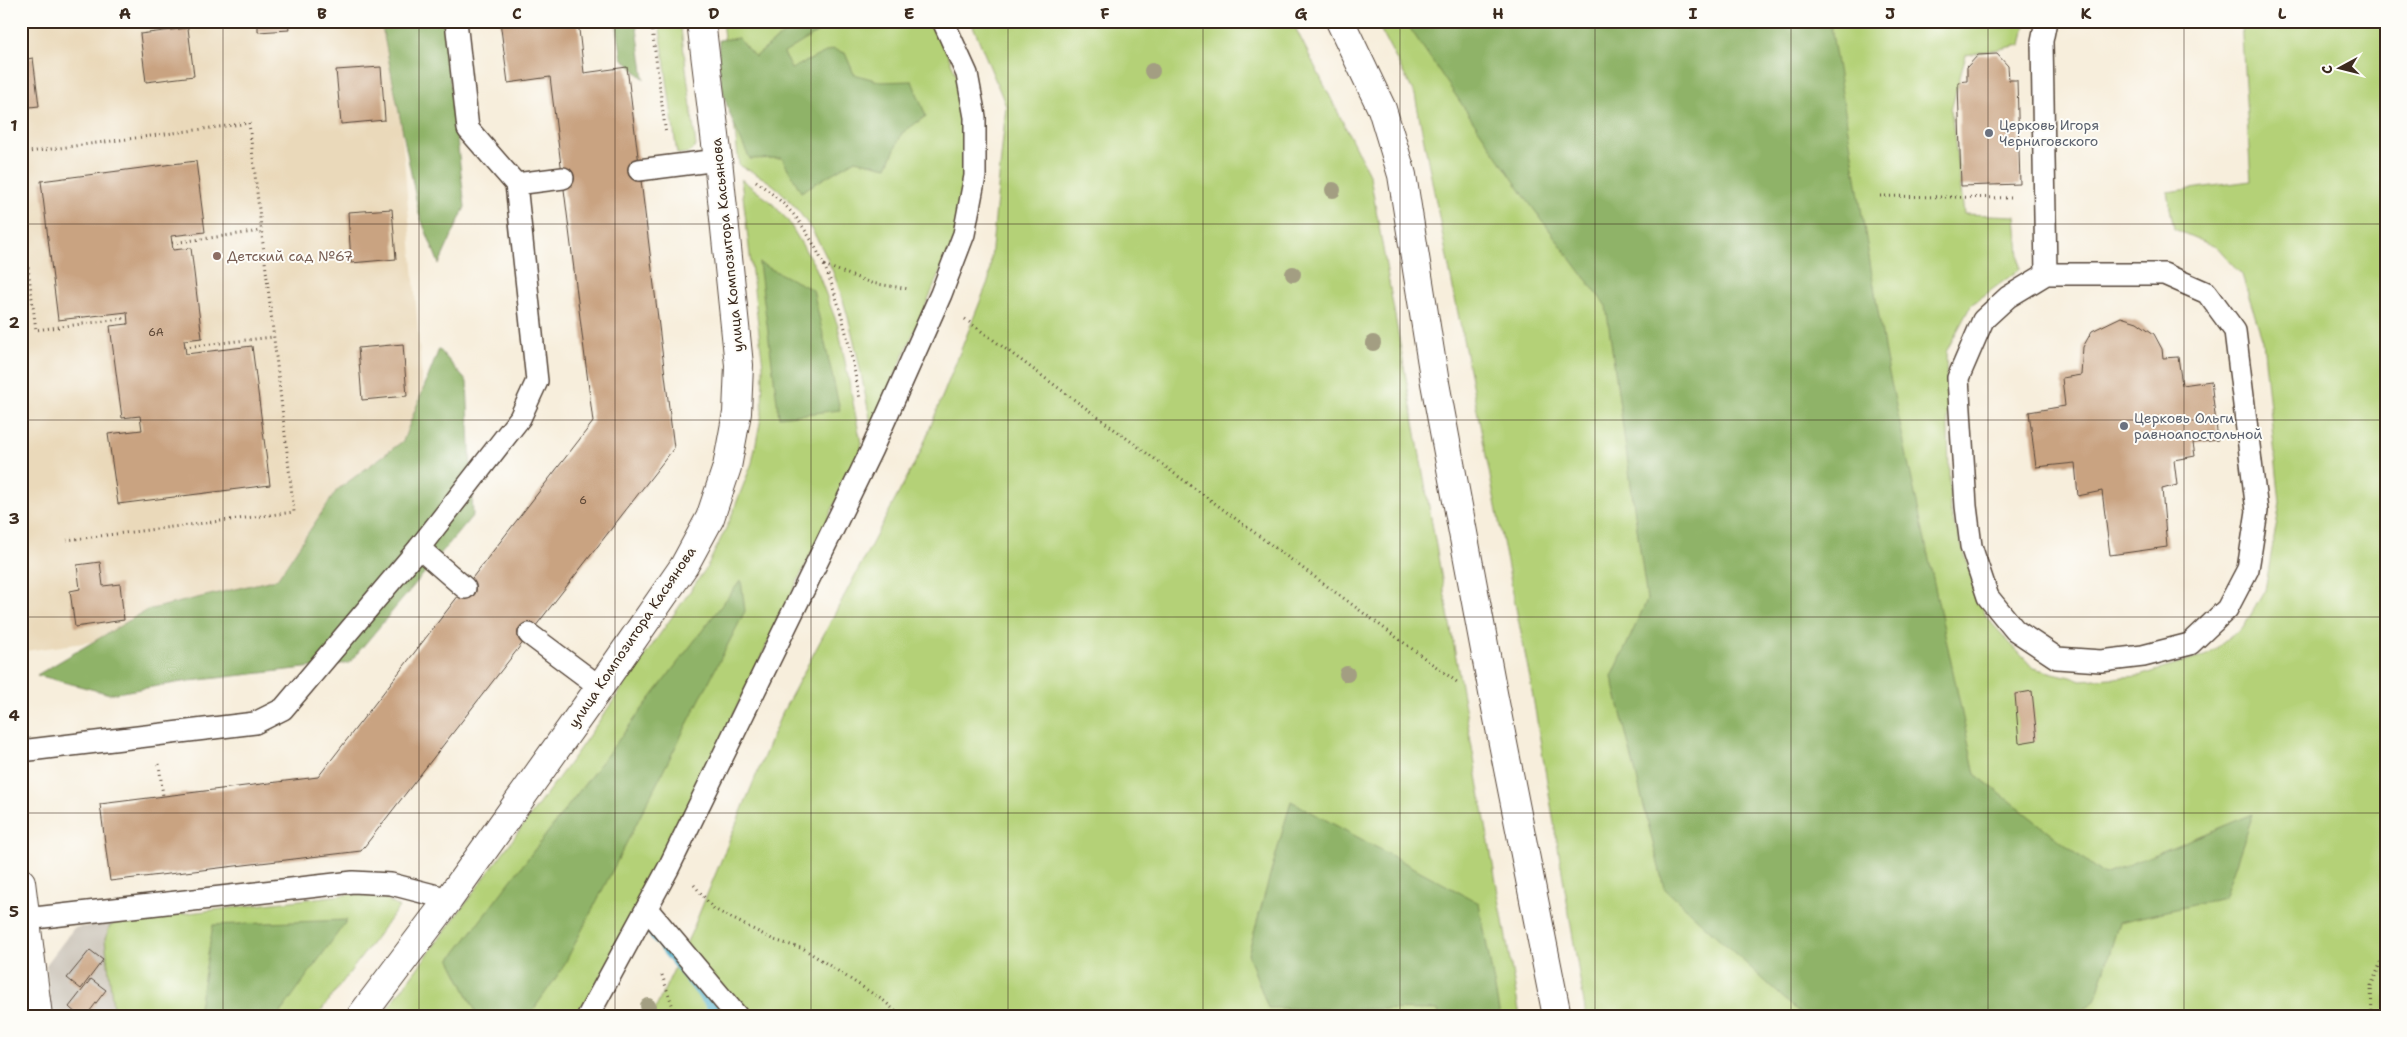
<svg xmlns="http://www.w3.org/2000/svg" width="2407" height="1037" font-family="'Shantell Sans',sans-serif">
	<style>
		.built { fill: #ead9ba }
		.industrial { fill: #cac3b8 }
		.green { fill: #b4d177; stroke: #787e4a }
		.forest { fill: #8fb368; stroke: #656e43 }
		.lines { fill: none; stroke-linecap: round; stroke-linejoin: round }
		.stream { stroke: #50b1ce; stroke-width: 11 }
		.building { fill: #c9a381 }
		.service-casing { stroke: #57473a; stroke-width: 24 }
		.minor-casing { stroke: #57473a; stroke-width: 30 }
		.path { stroke: #57473a; stroke-width: 3; stroke-dasharray: 1 4; stroke-linecap: butt }
		.service { stroke: #fff; stroke-width: 21 }
		.minor { stroke: #fff; stroke-width: 28 }
		.tree { fill: #a39e82 }
		.grid { fill: none; stroke: #3b2a1e; stroke-width: 1; stroke-opacity: 0.55 }
		.worship-dot { fill: #6b7280; stroke: #fdfcf7; stroke-width: 2 }
		.education-dot { fill: #8d6e63; stroke: #fdfcf7; stroke-width: 2 }
		.labels { text-anchor: middle; stroke-width: 4; stroke-linejoin: round; paint-order: stroke }
		.number-label { font-size: 11px; fill: #5e4837 }
		.worship-label { font-size: 14px; fill: #5b616d; stroke: #fdfcf7; text-anchor: start }
		.street-label { font-size: 14px; fill: #3b2a1e; stroke: #fdfcf7 }
		.education-label { font-size: 14px; fill: #785e54; stroke: #fdfcf7; text-anchor: start }
		.neatline { fill: none; stroke: #3b2a1e; stroke-width: 2 }
		.grid-label { font-size: 16px; text-anchor: middle; font-weight: bold; fill: #3b2a1e }
	</style>
	<rect width="100%" height="100%" fill="#fdfcf7"/>
	<filter id="ink" filterUnits="userSpaceOnUse"><feTurbulence type="fractalNoise" baseFrequency=".02" numOctaves="2"/><feDisplacementMap in="SourceGraphic" scale="10" xChannelSelector="R" yChannelSelector="G"/><feConvolveMatrix kernelMatrix="1 2 1 2 8 2 1 2 1" color-interpolation-filters="sRGB"/></filter>
	<filter id="wash" filterUnits="userSpaceOnUse"><feTurbulence type="fractalNoise" baseFrequency=".0096" numOctaves="4" result="noise"/><feDisplacementMap in="SourceGraphic" scale="20" xChannelSelector="R" yChannelSelector="G"/><feGaussianBlur stdDeviation="1.12" result="paint"/><feColorMatrix in="noise" values="0 0 0 0 0 0 0 0 0 0 0 0 0 0 0 0 0 1.4 0 .05"/><feComposite in="paint" operator="in"/></filter>
	<g filter="url(#wash)">
		<rect width="100%" height="100%" fill="#f7eedc"/>
		<!-- built -->
		<path class="built" d="M21,21H393L431,491L274,617L25,651L21,625Z"/>
		<!-- industrial -->
		<path class="industrial" d="M120,921L110,926L105,939L114,1016H52L46,965L74,928Z"/>
		<!-- green -->
		<g class="green">
			<path d="M659,21H680L696,146L689,153L677,154Z"/>
			<path d="M722,21H933L957,76L968,118L967,177L958,231L872,428C854,344 844,251 778,189C767,179 752,172 739,165Z"/>
			<path d="M971,21H1292L1370,176L1520,1016H652L692,931L781,715L920,453L989,279L1006,106Z"/>
			<path d="M1376,21H2026L2021,45L1966,55L1951,110L1964,214L2016,216L2020,269L1971,305L1946,352L1950,511L1986,617L2033,668L2082,680L2139,676L2208,655L2245,625L2265,590L2280,503L2263,341L2242,275L2218,248L2174,229L2167,192L2251,181L2241,21H2386V1016H1586L1530,679L1415,95Z"/>
			<path d="M741,179L772,203L788,221L816,268L838,326L862,448L640,907L578,1016H382L576,754L707,567L729,522L752,463L762,413L763,366Z"/>
			<path d="M351,894L379,895L399,907L317,1016H114L105,939L110,926L120,921Z"/>
		</g>
		<!-- forest -->
		<g class="forest">
			<path d="M381,21H443L465,207L439,264L419,214Z"/>
			<path d="M616,21H636L644,79L622,58Z"/>
			<path d="M799,21H811L823,29L784,53L791,69L832,49L845,53L854,74L882,82L912,81L926,116L902,133L887,167L855,160L801,192L782,158L750,159C730,118 716,87 719,40L738,38L755,57Z"/>
			<path d="M1405,21H1830L1886,359L1975,774L2104,875L2253,814L2224,898L2119,922L2095,1001L2073,1016H1803L1664,888L1612,677L1647,600L1606,306L1527,200Z"/>
			<path d="M759,263L813,290L840,410L779,417Z"/>
			<path d="M439,349L467,382L473,515L349,663L182,682L110,694L37,675L147,610L277,579L337,490L403,441Z"/>
			<path d="M741,580L745,611L562,969L529,1016H478L450,960Z"/>
			<path d="M1291,801L1479,903L1500,1016H1439L1438,1010L1268,1008L1248,954Z"/>
			<path d="M347,920L278,1016H214L198,1013L213,925Z"/>
		</g>
		<g class="lines">
			<!-- stream -->
			<path class="stream" d="M652,931L720,1016"/>
		</g>
		<g id="blocks">
			<!-- building -->
			<g class="building">
				<path d="M258,21H288L289,30L258,32Z"/>
				<path d="M500,21H578L584,73L627,67L674,448L361,851L110,881L100,804L318,777L593,422L550,77L508,83Z"/>
				<path d="M188,28L194,76L146,82L140,34Z"/>
				<path d="M1997,54L2008,66L2009,80H2017L2020,184L1961,186L1958,82L1967,81V67L1978,55Z"/>
				<path d="M33,58L39,106L21,108V60Z"/>
				<path d="M381,67L385,120L341,124L336,70Z"/>
				<path d="M196,161L205,232L171,236L173,250L191,248L202,338L184,340L186,354L252,346L270,485L118,504L108,434L142,430L140,416L122,418L110,326L128,324L127,312L58,320L41,181Z"/>
				<path d="M392,209L396,259L351,263L348,212Z"/>
				<path d="M2121,317L2137,322L2154,334L2162,349L2163,358L2178,357L2182,385L2211,381L2218,440L2193,443L2195,456L2174,460L2177,485L2162,489L2167,547L2110,555L2102,491L2078,496L2075,463L2036,467L2029,412L2065,406L2062,378L2081,375L2083,347L2092,331Z"/>
				<path d="M403,344L407,396L362,400L358,348Z"/>
				<path d="M100,562L103,586L120,584L124,620L75,627L70,591L80,589L77,565Z"/>
				<path d="M2032,691L2037,740L2019,743L2015,694Z"/>
				<path d="M90,950L103,960L81,989L67,978Z"/>
				<path d="M91,979L106,990L86,1016H79L69,1007Z"/>
			</g>
		</g>
	</g>
	<g filter="url(#ink)">
		<use href="#blocks" fill-opacity="0" stroke="#57473a" stroke-width="1"/>
		<g class="lines">
			<!-- service casing -->
			<g class="service-casing">
				<g id="service">
					<path d="M639,170L718,160"/>
					<path d="M516,184L563,178"/>
					<path d="M2046,274L2008,297L1983,320L1958,378L1966,506L1971,546L1988,597L2015,630L2057,658L2101,661L2143,656L2190,644L2227,609L2248,569L2257,511L2235,331L2207,293L2164,274H2046L2042,41L2046,21"/>
					<path d="M419,548L465,588"/>
					<path d="M529,634L600,687"/>
					<path d="M21,751L255,723L283,709L419,548L520,418L537,381L516,184L468,129L456,21"/>
					<path d="M647,909L737,1016"/>
					<path d="M26,919L353,882L391,884L449,899"/>
					<path d="M588,1016L668,869L871,451L941,294L964,234L975,176V117L967,74L943,21"/>
				</g>
			</g>
			<!-- minor casing -->
			<g class="minor-casing">
				<g id="minor">
					<path d="M1340,21L1382,109L1402,175L1435,383L1493,693L1557,1016"/>
					<path d="M21,882L38,1016"/>
					<path d="M361,1016L449,899L600,687L684,566L710,518L727,467L737,413L739,365L718,160L701,21"/>
				</g>
			</g>
			<!-- path -->
			<g class="path">
				<path d="M651,21L666,135"/>
				<path d="M21,153L249,123L294,512L67,540"/>
				<path d="M756,181C771,193 786,204 798,220C836,271 848,338 860,399"/>
				<path d="M1880,196L2014,198"/>
				<path d="M21,213L36,330L128,318"/>
				<path d="M172,243L261,231"/>
				<path d="M824,265L871,283L909,289"/>
				<path d="M965,319L1457,682"/>
				<path d="M185,347L273,337"/>
				<path d="M159,764L163,796"/>
				<path d="M694,885L714,909L774,940L804,949L884,1001L901,1016"/>
				<path d="M662,975L676,1016"/>
				<path d="M2372,1016L2371,986L2386,950"/>
			</g>
			<!-- service -->
			<use href="#service" class="service"/>
			<!-- minor -->
			<use href="#minor" class="minor"/>
		</g>
		<!-- trees -->
		<g class="tree">
			<circle cx="1152" cy="71" r="8"/>
			<circle cx="1333" cy="190" r="8"/>
			<circle cx="1293" cy="274" r="8"/>
			<circle cx="1373" cy="343" r="8"/>
			<circle cx="1347" cy="674" r="8"/>
			<circle cx="648" cy="1006" r="8"/>
		</g>
	</g>
	<!-- grid -->
	<path class="grid" d="M223,21V1016M419,21V1016M615,21V1016M811,21V1016M1008,21V1016M1203,21V1016M1400,21V1016M1595,21V1016M1791,21V1016M1988,21V1016M2184,21V1016M21,224H2386M21,420H2386M21,617H2386M21,813H2386"/>
	<!-- markers -->
	<g class="worship-dot">
		<circle cx="1989" cy="133" r="5"/>
		<circle cx="2124" cy="426" r="5"/>
	</g>
	<circle class="education-dot" cx="217" cy="256" r="5"/>
	<g class="labels">
		<!-- number labels -->
		<g class="number-label">
			<text x="156" y="336">6А</text>
			<text x="583" y="504">6</text>
		</g>
		<!-- worship labels -->
		<g class="worship-label">
			<text x="1999" y="130">Церковь Игоря<tspan x="1999" dy="16">Черниговского</tspan></text>
			<text x="2134" y="423">Церковь Ольги<tspan x="2134" dy="16">равноапостольной</tspan></text>
		</g>
		<!-- street labels -->
		<g class="street-label">
			<text transform="translate(727 245) rotate(-96)" y="5">улица Композитора Касьянова</text>
			<text transform="translate(632 637) rotate(-56)" y="5">улица Композитора Касьянова</text>
		</g>
		<!-- education labels -->
		<g class="education-label">
			<text x="227" y="261">Детский сад №67</text>
		</g>
	</g>
	<!-- margin -->
	<rect width="2407" height="1037" fill="none" stroke="#fdfcf7" stroke-width="55"/>
	<!-- north arrow -->
	<g transform="translate(2340 68) rotate(263)" stroke="#fdfcf7" stroke-width="4" paint-order="stroke">
	<path d="M0-4L9 19L0 12L-9 19Z" fill="#3b2a1e"/>
	<text y="-8" font-size="14" font-weight="bold" text-anchor="middle" fill="#3b2a1e">С</text>
	</g>
	<rect x="28" y="28" width="2352" height="982" class="neatline"/>
	<g class="grid-label">
		<text x="125" y="19">A</text>
		<text x="322" y="19">B</text>
		<text x="517" y="19">C</text>
		<text x="714" y="19">D</text>
		<text x="909" y="19">E</text>
		<text x="1105" y="19">F</text>
		<text x="1301" y="19">G</text>
		<text x="1498" y="19">H</text>
		<text x="1693" y="19">I</text>
		<text x="1890" y="19">J</text>
		<text x="2086" y="19">K</text>
		<text x="2282" y="19">L</text>
		<text x="14" y="131">1</text>
		<text x="14" y="328">2</text>
		<text x="14" y="524">3</text>
		<text x="14" y="721">4</text>
		<text x="14" y="917">5</text>
	</g>
</svg>
